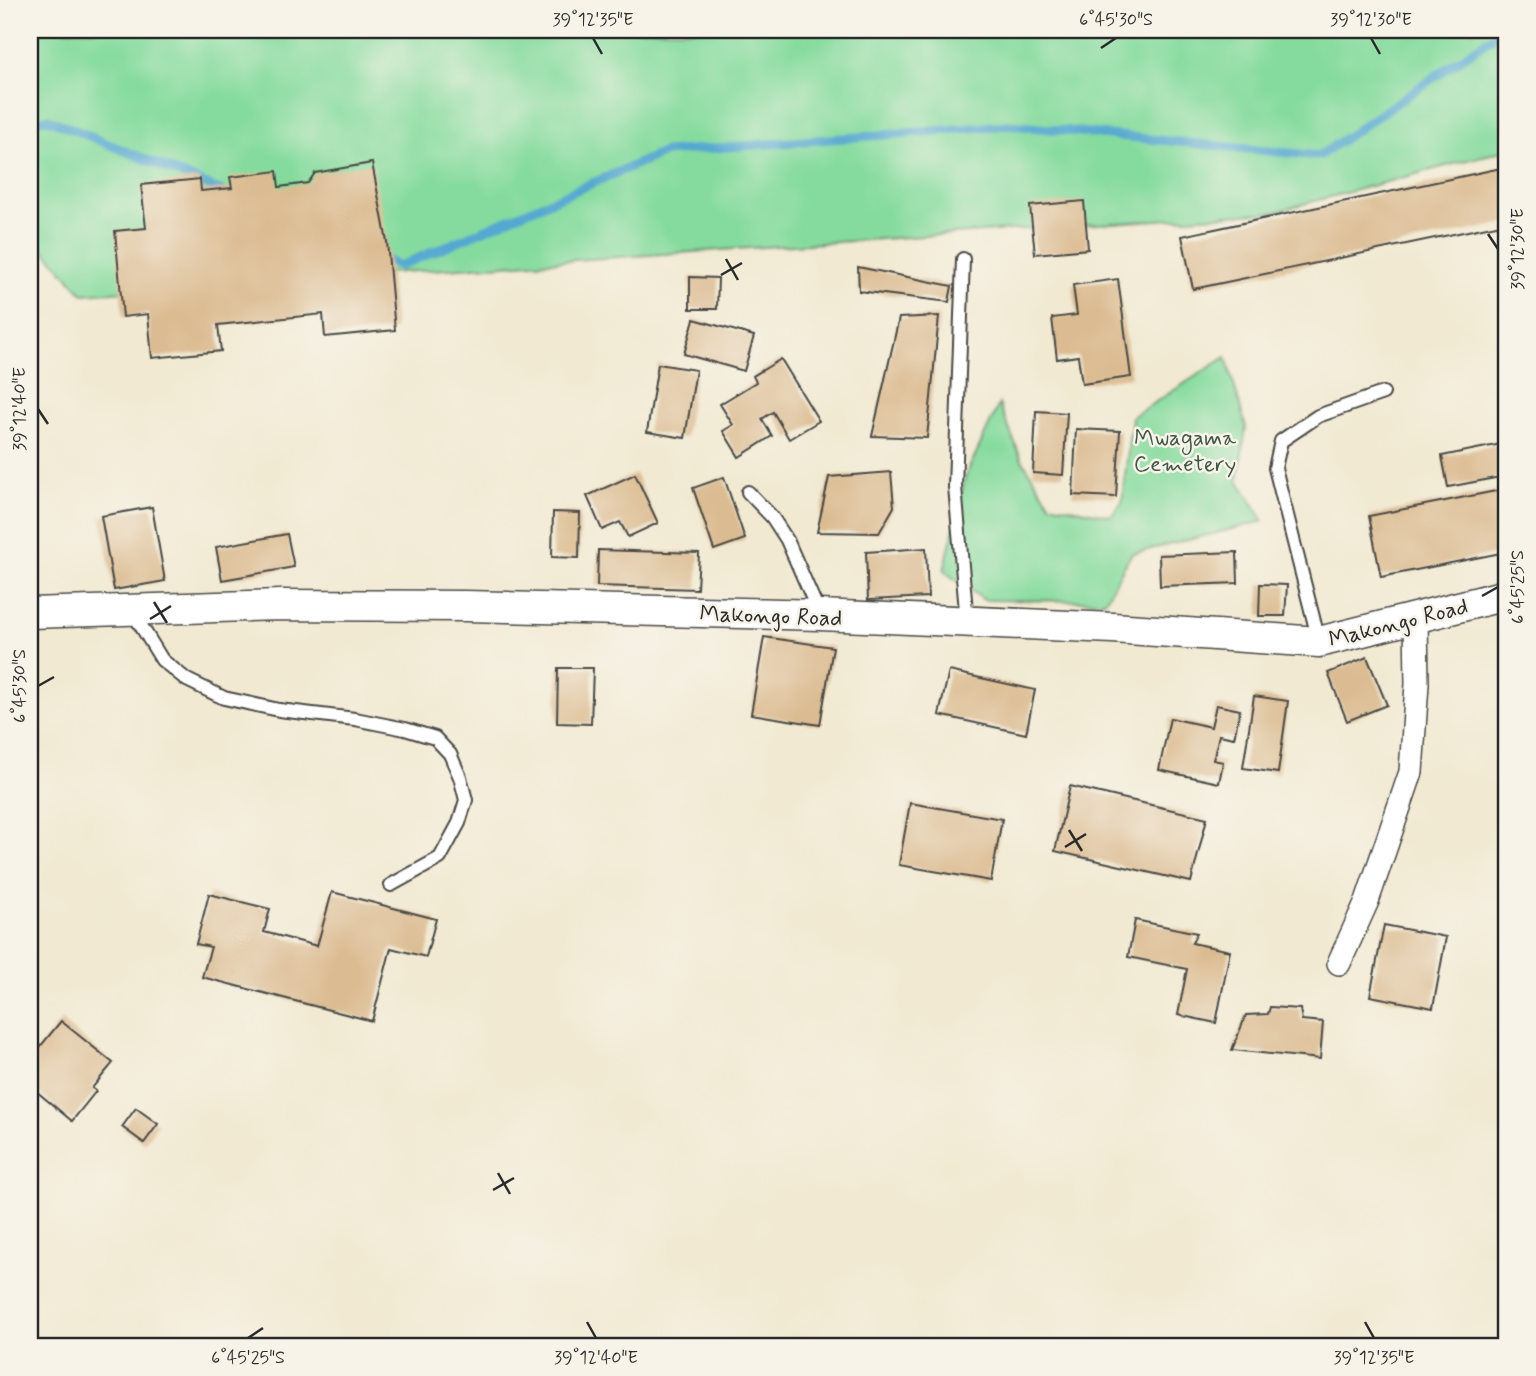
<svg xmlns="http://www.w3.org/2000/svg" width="1536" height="1376" font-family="Mynerve,sans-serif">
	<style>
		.green { fill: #85db9e; stroke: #588364; stroke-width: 2 }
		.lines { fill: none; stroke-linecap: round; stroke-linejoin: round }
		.stream { stroke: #55a8d0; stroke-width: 9 }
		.building { fill: #dbbb91 }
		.service-casing { stroke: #494844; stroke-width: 16 }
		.minor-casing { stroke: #494844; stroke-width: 26 }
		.tertiary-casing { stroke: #494844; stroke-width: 33 }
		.service { stroke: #fff; stroke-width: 12 }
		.minor { stroke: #fff; stroke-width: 23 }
		.tertiary { stroke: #fff; stroke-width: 30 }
		.ticks { fill: none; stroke: #2b2b2b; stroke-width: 2.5 }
		.labels { text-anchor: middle; stroke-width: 5; stroke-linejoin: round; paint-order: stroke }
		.park-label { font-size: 23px; fill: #425748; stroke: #f7f3e8 }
		.street-label { font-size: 23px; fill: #2b2b2b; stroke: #f7f3e8 }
		.neatline { fill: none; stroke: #2b2b2b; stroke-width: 2.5 }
		.ticks-label { font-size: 18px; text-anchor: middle; fill: #2b2b2b }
	</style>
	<rect width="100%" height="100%" fill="#f7f3e8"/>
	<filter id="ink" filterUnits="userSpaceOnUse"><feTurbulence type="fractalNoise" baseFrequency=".0143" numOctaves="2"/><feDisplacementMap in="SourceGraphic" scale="14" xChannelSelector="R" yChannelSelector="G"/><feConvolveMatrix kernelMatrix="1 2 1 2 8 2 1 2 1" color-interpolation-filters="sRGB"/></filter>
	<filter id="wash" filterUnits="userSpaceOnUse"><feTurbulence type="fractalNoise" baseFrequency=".00686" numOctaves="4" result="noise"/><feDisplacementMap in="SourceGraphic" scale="28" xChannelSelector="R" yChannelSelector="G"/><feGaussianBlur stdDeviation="1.57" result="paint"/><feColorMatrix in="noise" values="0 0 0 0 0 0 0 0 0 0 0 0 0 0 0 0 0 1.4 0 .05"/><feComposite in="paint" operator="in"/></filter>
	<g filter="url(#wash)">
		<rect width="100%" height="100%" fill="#f1e9d2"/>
		<!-- green -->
		<g class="green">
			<path d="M30,30H1506V150L1274,212L83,294L30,234Z"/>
			<path d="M1226,357L1246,427L1238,480L1264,521L1131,554L1105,601L984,600L944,571L966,475L999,404L1021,458L1050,504L1111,516L1122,502L1132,417Z"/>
		</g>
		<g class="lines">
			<!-- stream -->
			<g class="stream">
				<path d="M30,120L48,119L226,193"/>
				<path d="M378,257L400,266L665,152L1009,125L1319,156L1503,30"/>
			</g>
		</g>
		<g id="blocks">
			<!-- building -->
			<g class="building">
				<path d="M372,163L387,242L395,330L325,337L323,314L218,325L221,351L152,358L148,314L123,317L115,231L146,228L141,185L200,179L201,191L232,188L230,177L277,171L279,187L308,183L315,173Z"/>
				<path d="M1506,167V223L1193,289L1182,236Z"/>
				<path d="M1084,201L1088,249L1035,254L1030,206Z"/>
				<path d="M858,267L952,286L949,302L859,291Z"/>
				<path d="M690,277L718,278L717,309H690Z"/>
				<path d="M1118,279L1131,377L1082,384L1078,356L1057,359L1052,318L1077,315L1073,285Z"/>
				<path d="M939,316L927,438L872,436L899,318Z"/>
				<path d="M694,319L754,336L744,371L684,354Z"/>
				<path d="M781,359L819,421L789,439L773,412L762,419L772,436L739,457L723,431L733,425L720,404L756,382L753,376Z"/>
				<path d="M658,364L696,370L685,438L647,432Z"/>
				<path d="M1036,411L1067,413L1063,475L1033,473Z"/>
				<path d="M1076,429L1120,431L1116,497L1073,495Z"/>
				<path d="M1506,443V476L1448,487L1442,456Z"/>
				<path d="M891,472L894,507L879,533L817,532L829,477Z"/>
				<path d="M635,474L658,523L628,537L620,522L602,530L587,496Z"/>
				<path d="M724,477L745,539L714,550L693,488Z"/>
				<path d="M1506,489V552L1381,577L1369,516Z"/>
				<path d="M152,507L165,581L114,590L101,516Z"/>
				<path d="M553,512L580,513L579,558L552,557Z"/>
				<path d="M287,534L294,567L222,580L216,547Z"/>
				<path d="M926,548L928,597L868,600L866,552Z"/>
				<path d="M598,550L699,553L697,589L597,586Z"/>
				<path d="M1237,552L1238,583L1160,586L1159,555Z"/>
				<path d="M1260,584L1287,585L1285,616H1259Z"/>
				<path d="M764,637L833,647L820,725L751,714Z"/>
				<path d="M1367,657L1387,705L1347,721L1328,673Z"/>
				<path d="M558,668H593L591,724L557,723Z"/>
				<path d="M949,671L1035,690L1026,734L939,715Z"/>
				<path d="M1254,696L1288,701L1278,773L1243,768Z"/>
				<path d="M1216,705L1240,710L1234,738L1219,735L1213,760L1223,762L1219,783L1159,770L1170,718L1211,727Z"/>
				<path d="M1070,786L1207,818L1191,882L1055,851Z"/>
				<path d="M910,803L1002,819L991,881L899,865Z"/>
				<path d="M332,892L436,919L426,957L391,948L372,1021L202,977L211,947L196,944L209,894L270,909L264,932L317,946Z"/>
				<path d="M1135,920L1197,933L1192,943L1230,951L1216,1023L1178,1015L1187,969L1128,957Z"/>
				<path d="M1384,925L1446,937L1433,1008L1370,996Z"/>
				<path d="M1270,1007L1300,1009L1302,1020L1323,1022L1320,1059L1232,1050L1246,1015L1268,1014Z"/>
				<path d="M61,1021L113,1063L92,1088L96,1091L72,1121L30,1086V1072L36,1064L30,1059Z"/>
				<path d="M136,1108L158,1124L144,1143L122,1127Z"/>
			</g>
		</g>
	</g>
	<g filter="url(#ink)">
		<use href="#blocks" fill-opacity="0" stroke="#494844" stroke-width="2"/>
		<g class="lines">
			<!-- service casing -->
			<g class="service-casing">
				<g id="service">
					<path d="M963,259L955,487L967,622"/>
					<path d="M748,492L772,517L787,540L820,615"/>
					<path d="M132,611L162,660L187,680L224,698L279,710L355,719L405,729L435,738L450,754L460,777L466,800L459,823L440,858L391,885"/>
					<path d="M1319,641L1275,468L1281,441L1318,416L1383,393"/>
				</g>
			</g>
			<!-- minor casing -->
			<g class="minor-casing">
				<path id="minor" d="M1339,963L1367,901L1411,772L1417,684L1416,619"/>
			</g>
			<!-- tertiary casing -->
			<g class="tertiary-casing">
				<path id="tertiary" d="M30,613L281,605L465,606L820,615L1113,628L1319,642L1506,595"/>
			</g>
			<!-- service -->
			<use href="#service" class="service"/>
			<!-- minor -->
			<use href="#minor" class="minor"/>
			<!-- tertiary -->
			<use href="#tertiary" class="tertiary"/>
		</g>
	</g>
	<!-- ticks -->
	<path class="ticks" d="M593,38L602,54M1371,38L1380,54M1101,48L1116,38M1488,234L1498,249M726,259L738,280M721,275L742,263M38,409L48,424M1482,596L1498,587M154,602L167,623M150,619L171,606M38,686L54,677M1069,830L1082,851M1065,847L1086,834M498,1173L510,1194M493,1190L514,1178M587,1322L596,1338M1365,1322L1374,1338M248,1338L263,1328"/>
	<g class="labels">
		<!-- park labels -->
		<g class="park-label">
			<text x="1185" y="445">Mwagama<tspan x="1185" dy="26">Cemetery</tspan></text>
		</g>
		<!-- street labels -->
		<g class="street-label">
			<text transform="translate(771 615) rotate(2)" y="8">Makongo Road</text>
			<text transform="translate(1398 622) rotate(-14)" y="8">Makongo Road</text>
		</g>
	</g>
	<!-- margin -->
	<rect width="1536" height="1376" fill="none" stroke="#f7f3e8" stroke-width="77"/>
	<rect x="38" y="38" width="1460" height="1300" class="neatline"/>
	<g class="ticks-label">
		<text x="593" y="25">39°12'35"E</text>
		<text x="1116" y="25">6°45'30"S</text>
		<text x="1371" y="25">39°12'30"E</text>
		<text transform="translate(1517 249) rotate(-90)" y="6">39°12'30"E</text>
		<text transform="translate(19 409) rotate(-90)" y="6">39°12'40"E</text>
		<text transform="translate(1517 587) rotate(-90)" y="6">6°45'25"S</text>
		<text transform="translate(19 686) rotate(-90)" y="6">6°45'30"S</text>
		<text x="248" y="1363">6°45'25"S</text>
		<text x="596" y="1363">39°12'40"E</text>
		<text x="1374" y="1363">39°12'35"E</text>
	</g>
</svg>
